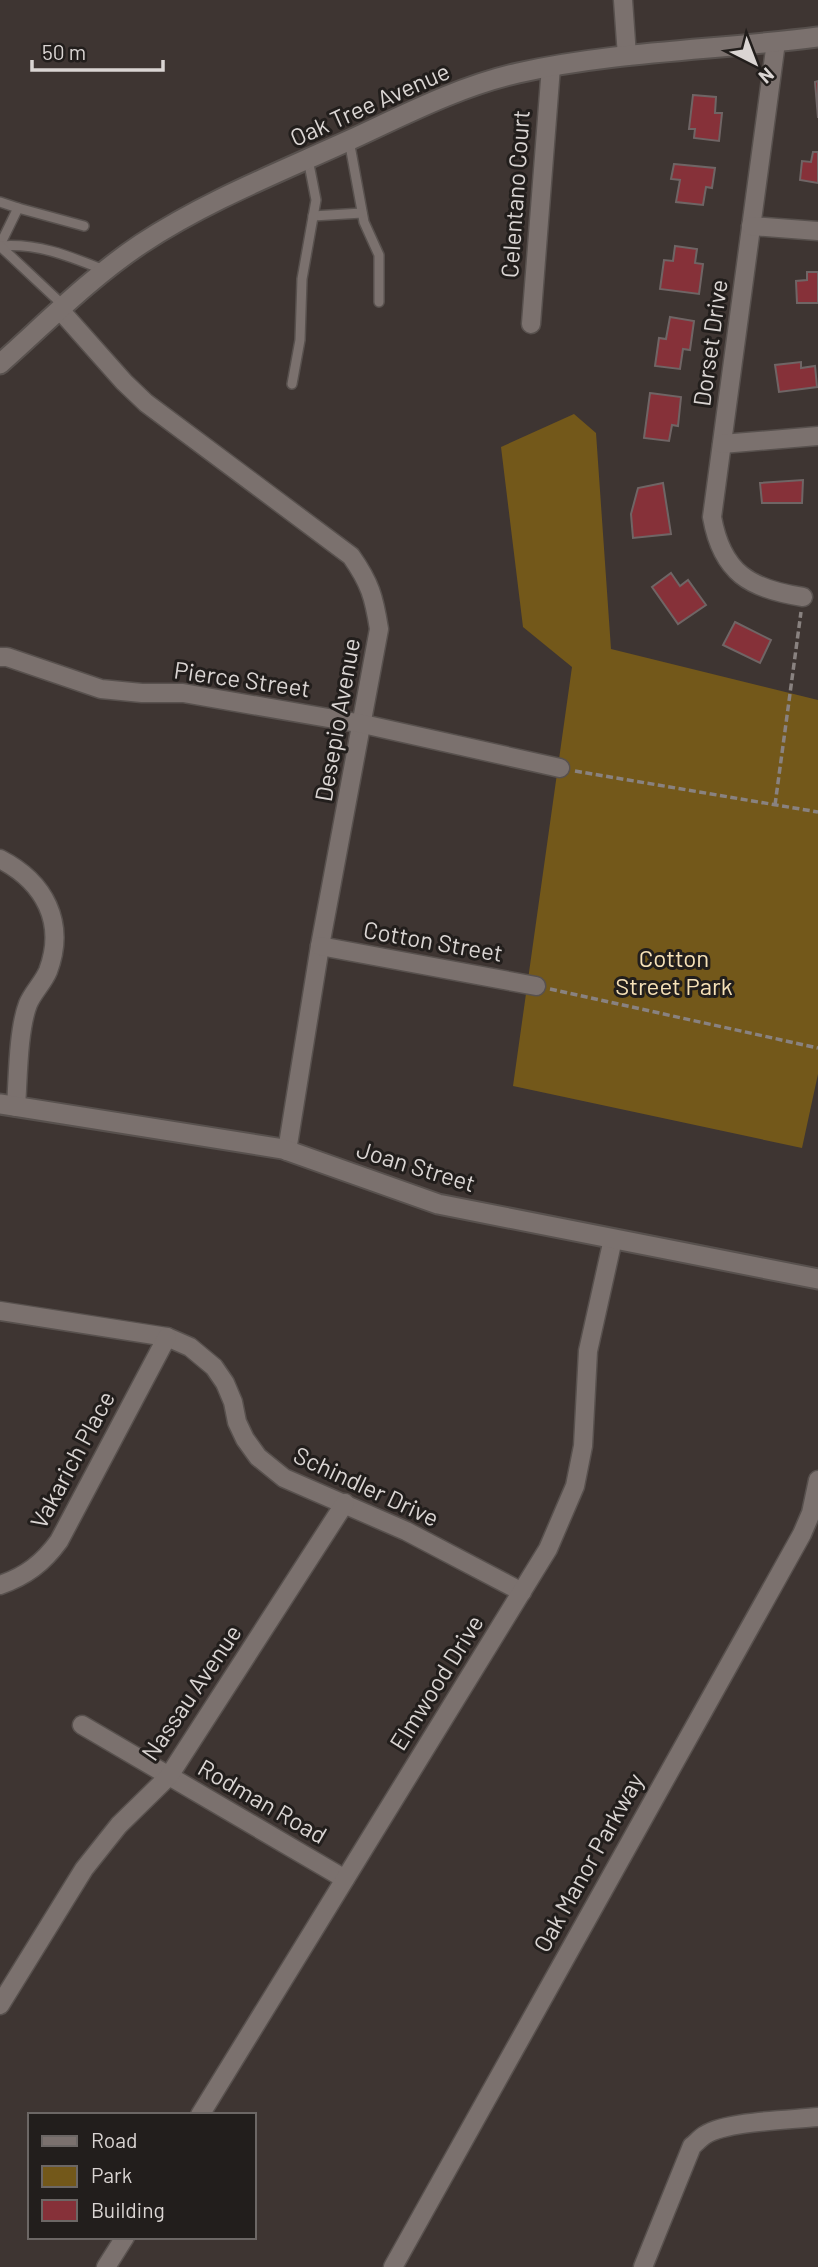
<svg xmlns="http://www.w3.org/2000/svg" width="818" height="2267" font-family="Barlow,sans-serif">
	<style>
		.green { fill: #73581a }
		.building { fill: #863139; stroke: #6f6565; stroke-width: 2 }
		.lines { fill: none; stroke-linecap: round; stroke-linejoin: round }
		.service-casing { stroke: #58514e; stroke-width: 12 }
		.minor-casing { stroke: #58514e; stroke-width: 21 }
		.tertiary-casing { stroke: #58514e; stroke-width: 23 }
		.path { stroke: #898280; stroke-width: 3.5; stroke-dasharray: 7 3.5; stroke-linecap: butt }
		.service { stroke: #7b716e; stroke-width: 9 }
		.minor { stroke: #7b716e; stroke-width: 18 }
		.tertiary { stroke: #7b716e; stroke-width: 19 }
		.labels { text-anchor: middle; stroke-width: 6; stroke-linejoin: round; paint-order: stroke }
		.street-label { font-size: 24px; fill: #dad5d3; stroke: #221e1c }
		.park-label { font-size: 24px; fill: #f7e2b8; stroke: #221e1c }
	</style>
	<rect width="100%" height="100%" fill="#3e3532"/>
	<!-- green -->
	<path class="green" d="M574,414L596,433L611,649L818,700V1074L802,1148L513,1086L572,667L523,627L501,447Z"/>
	<!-- building -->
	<g class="building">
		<path d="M818,81V118L815,82Z"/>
		<path d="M693,95L716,97L715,113H722L719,141L694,138L695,129H689Z"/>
		<path d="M813,152H818V183L800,180L802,161L811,162Z"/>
		<path d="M674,164L715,168L712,188L706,187L703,205L676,202L680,180L671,179Z"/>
		<path d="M675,246L697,249L695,263L703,264L699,294L660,289L664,260L673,261Z"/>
		<path d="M807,272H818V303H797L796,281L807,280Z"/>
		<path d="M670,317L694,321L690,350L683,349L680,369L655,366L659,338L666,339Z"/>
		<path d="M801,362V368L815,366L817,387L779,392L775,365Z"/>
		<path d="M650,393L681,397L678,426L672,425L669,441L644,438Z"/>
		<path d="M803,480L802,503H762L760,483Z"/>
		<path d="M663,483L671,534L633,538L631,514L638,488Z"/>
		<path d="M671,573L680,586L688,580L706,605L678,624L652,587Z"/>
		<path d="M735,622L771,640L760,663L723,645Z"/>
	</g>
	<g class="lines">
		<!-- service casing -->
		<g class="service-casing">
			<g id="service">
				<path d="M349,140L364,222L379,255V302"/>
				<path d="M0,202L18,208"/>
				<path d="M313,216L362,213"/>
				<path d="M0,245L18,208L84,226"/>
				<path d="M0,246C38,243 69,256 104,270"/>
				<path d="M0,246L64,306"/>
				<path d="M292,384L300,340L302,279L316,200L308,159"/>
			</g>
		</g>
		<!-- minor casing -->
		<g class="minor-casing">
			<g id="minor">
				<path d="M623,0L627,56"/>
				<path d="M776,42L712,517C722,573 750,589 803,597"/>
				<path d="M751,226L818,231"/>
				<path d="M60,310L124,382L146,403L351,556C370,583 374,597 379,629L320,946L287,1151"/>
				<path d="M531,324L551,67"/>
				<path d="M722,444L818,436"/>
				<path d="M0,657H7L101,689L142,693H183L363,724L560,768"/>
				<path d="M0,859C45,882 66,923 48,971C43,983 33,992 28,1004C18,1030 18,1078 16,1107"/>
				<path d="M320,946L536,986"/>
				<path d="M0,1311L167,1337L190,1347L214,1367L225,1383L233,1402L237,1422L245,1439L258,1457L284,1478L406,1531L522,1592"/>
				<path d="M0,1585C26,1576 43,1563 59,1541L167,1337"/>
				<path d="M82,1725L345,1879"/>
				<path d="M0,2005L84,1869L119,1825L169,1776L345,1503"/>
				<path d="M200,2115L548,1549L575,1486L583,1446L588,1351L613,1239"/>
				<path d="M106,2267L125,2237"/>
				<path d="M393,2267L802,1534L811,1513L818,1480"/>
				<path d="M643,2267L692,2146C696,2143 700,2138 705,2135C727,2121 790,2120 818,2117"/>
			</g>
		</g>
		<!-- tertiary casing -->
		<g class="tertiary-casing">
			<g id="tertiary">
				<path d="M0,364C46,323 90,278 141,244C206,201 280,172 350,140C404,115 460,86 518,73C616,51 718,50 818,37"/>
				<path d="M0,1104L283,1149L438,1204L818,1279"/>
			</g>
		</g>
		<!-- path -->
		<g class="path">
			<path d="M575,771L818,812"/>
			<path d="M775,805L801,612"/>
			<path d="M550,989L818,1048"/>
		</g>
		<!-- service -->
		<use href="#service" class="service"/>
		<!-- minor -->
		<use href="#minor" class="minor"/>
		<!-- tertiary -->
		<use href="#tertiary" class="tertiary"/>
	</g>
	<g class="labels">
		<!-- street labels -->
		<g class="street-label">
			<text transform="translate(370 105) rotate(-24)" y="8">Oak Tree Avenue</text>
			<text transform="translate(516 194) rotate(-86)" y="8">Celentano Court</text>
			<text transform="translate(711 343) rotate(-82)" y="8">Dorset Drive</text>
			<text transform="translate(242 680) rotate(8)" y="8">Pierce Street</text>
			<text transform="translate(338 720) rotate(-80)" y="8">Desepio Avenue</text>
			<text transform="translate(433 942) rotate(10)" y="8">Cotton Street</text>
			<text transform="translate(416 1167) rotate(17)" y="8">Joan Street</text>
			<text transform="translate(73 1460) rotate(-62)" y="8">Vakarich Place</text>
			<text transform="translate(366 1487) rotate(25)" y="8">Schindler Drive</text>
			<text transform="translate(437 1683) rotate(-58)" y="8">Elmwood Drive</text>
			<text transform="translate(192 1693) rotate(-56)" y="8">Nassau Avenue</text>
			<text transform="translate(262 1802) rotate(30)" y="8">Rodman Road</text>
			<text transform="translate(589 1863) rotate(-61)" y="8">Oak Manor Parkway</text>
		</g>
		<!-- park labels -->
		<g class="park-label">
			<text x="674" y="967">Cotton<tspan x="674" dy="28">Street Park</tspan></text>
		</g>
	</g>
	<!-- legend -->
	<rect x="28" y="2113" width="228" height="126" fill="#221e1c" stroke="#6c6765" stroke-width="2"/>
	<rect x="42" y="2136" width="35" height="10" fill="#7b716e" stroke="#6c6765" stroke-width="2"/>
	<text x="91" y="2148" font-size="21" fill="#dad5d3">Road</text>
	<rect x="42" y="2166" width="35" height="21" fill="#73581a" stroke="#6c6765" stroke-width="2"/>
	<text x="91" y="2183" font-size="21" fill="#dad5d3">Park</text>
	<rect x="42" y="2200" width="35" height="21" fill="#863139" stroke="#6c6765" stroke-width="2"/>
	<text x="91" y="2218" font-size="21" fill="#dad5d3">Building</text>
	<!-- north arrow -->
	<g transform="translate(755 63) rotate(138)" stroke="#221e1c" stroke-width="5" paint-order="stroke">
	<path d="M0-5L12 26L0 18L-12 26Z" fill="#dad5d3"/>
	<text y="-10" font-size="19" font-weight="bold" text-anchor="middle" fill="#dad5d3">N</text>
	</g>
	<!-- scale -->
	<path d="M32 60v10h131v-10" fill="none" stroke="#dad5d3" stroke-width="3.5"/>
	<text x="42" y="60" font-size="21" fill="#dad5d3" stroke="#221e1c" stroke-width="5" paint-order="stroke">50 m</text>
</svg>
